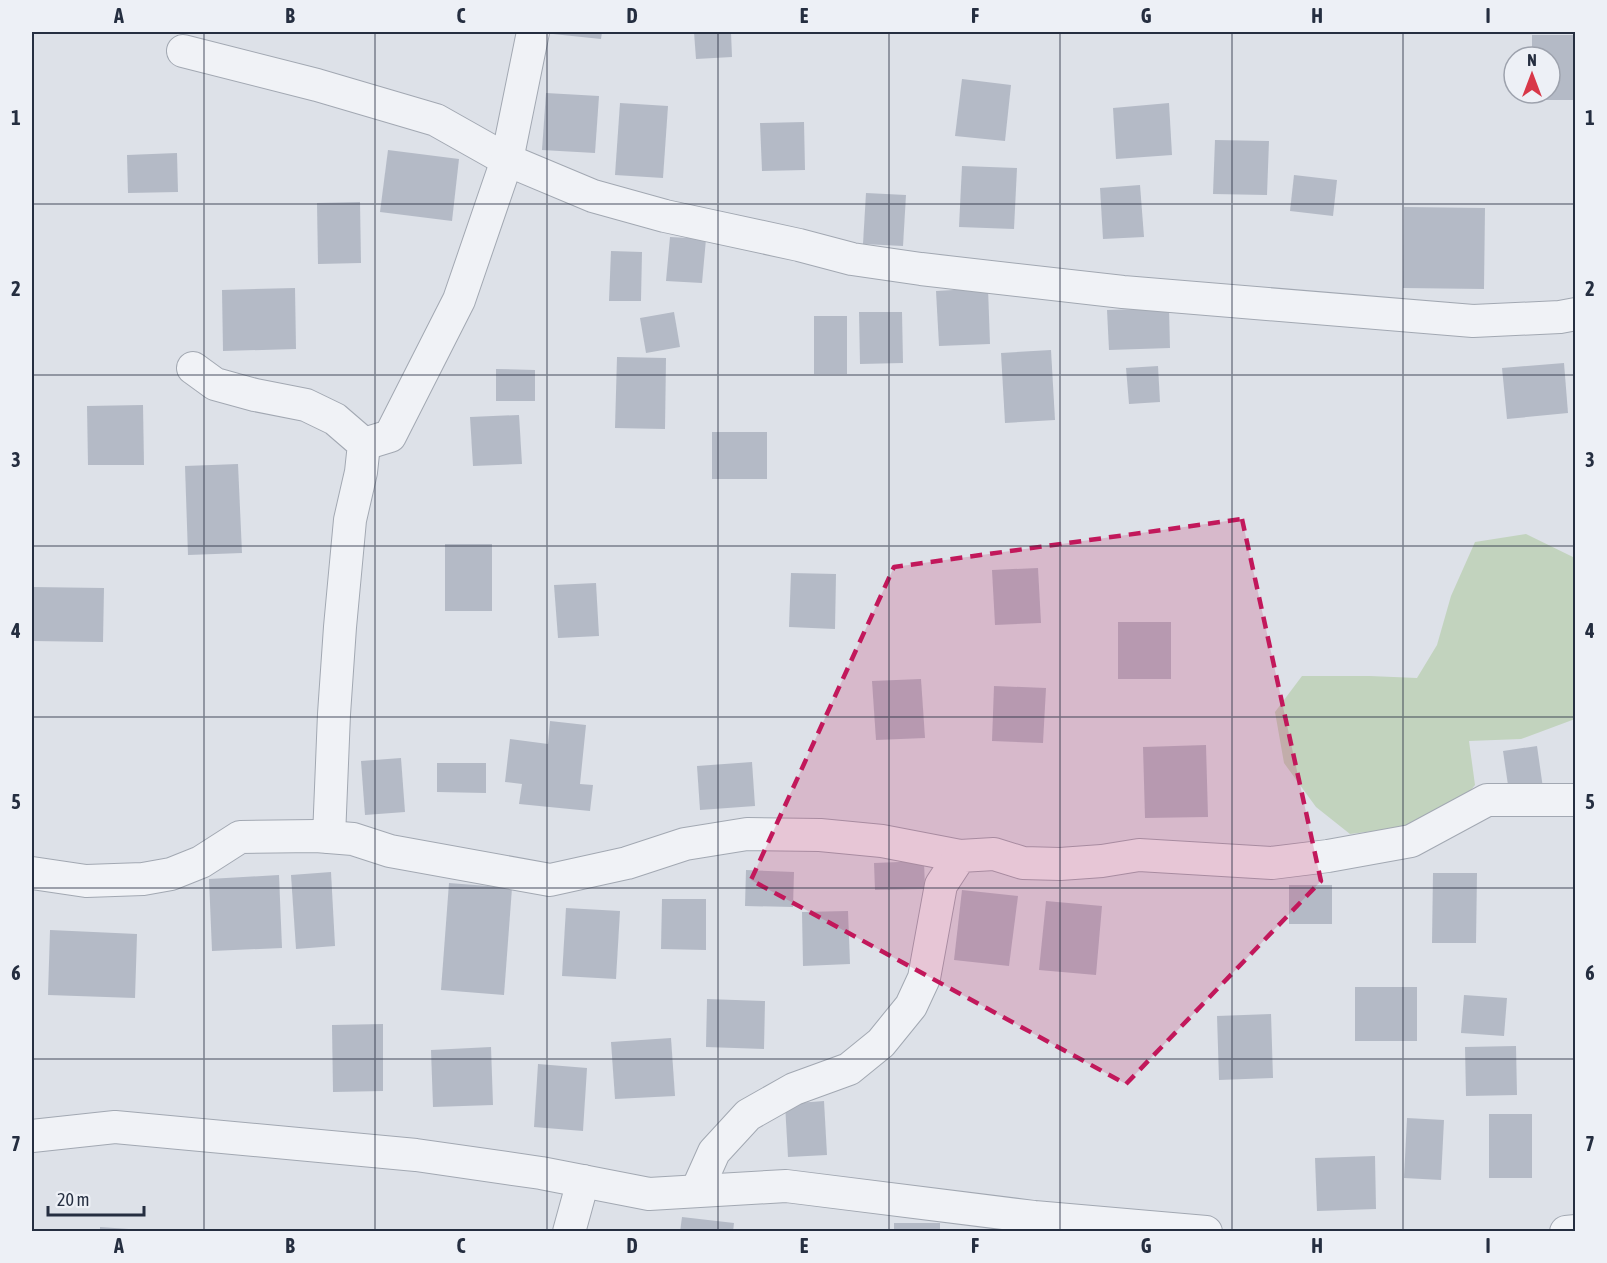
<svg xmlns="http://www.w3.org/2000/svg" width="1607" height="1263" font-family="'Asap Condensed',sans-serif">
	<style>
		.green { fill: #c2d3be }
		.building { fill: #b4bac6 }
		.lines { fill: none; stroke-linecap: round; stroke-linejoin: round }
		.minor-casing { stroke: #a2a8b2; stroke-width: 34 }
		.minor { stroke: #f0f2f6; stroke-width: 32 }
		.marked { fill: #c2185b; fill-opacity: 0.2; stroke: #c2185b; stroke-width: 4.5; stroke-dasharray: 12 8; stroke-linejoin: round }
		.grid { fill: none; stroke: #252e40; stroke-width: 1.5; stroke-opacity: 0.55 }
		.neatline { fill: none; stroke: #252e40; stroke-width: 2 }
		.grid-label { font-size: 20px; text-anchor: middle; font-weight: bold; fill: #252e40 }
	</style>
	<rect width="100%" height="100%" fill="#dde1e8"/>
	<!-- green -->
	<path class="green" d="M1526,534L1575,558V719L1521,739L1469,741L1475,785L1455,810L1430,824L1350,834L1316,807L1284,763L1275,712L1302,676H1370L1417,678L1437,645L1451,596L1475,542Z"/>
	<!-- building -->
	<g class="building">
		<path d="M554,32H602L601,39L553,34Z"/>
		<path d="M694,32H731L732,57L696,59Z"/>
		<path d="M1532,35H1576V100H1532V93H1550V57H1532Z"/>
		<path d="M962,79L1011,85L1005,141L955,136Z"/>
		<path d="M546,93L599,96L595,153L542,150Z"/>
		<path d="M620,103L668,106L663,178L615,175Z"/>
		<path d="M1169,103L1172,155L1116,159L1113,108Z"/>
		<path d="M804,122L805,170L762,171L760,123Z"/>
		<path d="M1215,140L1269,141L1267,195L1213,194Z"/>
		<path d="M388,150L459,159L452,221L380,212Z"/>
		<path d="M177,153L178,192L128,193L127,155Z"/>
		<path d="M962,166L1017,168L1014,229L959,227Z"/>
		<path d="M1294,175L1337,180L1333,216L1290,211Z"/>
		<path d="M1140,185L1144,237L1103,239L1100,188Z"/>
		<path d="M866,193L906,195L903,246L863,244Z"/>
		<path d="M360,202L361,263L318,264L317,203Z"/>
		<path d="M1404,207L1485,208L1484,289L1403,288Z"/>
		<path d="M670,237L706,239L702,283L666,281Z"/>
		<path d="M611,251L642,252L641,301H609Z"/>
		<path d="M295,288L296,349L223,351L222,290Z"/>
		<path d="M988,288L990,344L939,346L936,291Z"/>
		<path d="M1169,308L1170,348L1109,350L1107,310Z"/>
		<path d="M674,312L680,347L646,353L640,318Z"/>
		<path d="M859,312H902L903,363L860,364Z"/>
		<rect x="814" y="316" width="33" height="58"/>
		<path d="M1051,350L1055,420L1005,423L1001,353Z"/>
		<path d="M617,357L666,358L665,429L615,428Z"/>
		<path d="M1564,363L1568,413L1507,419L1502,368Z"/>
		<path d="M1158,366L1160,402L1129,404L1126,368Z"/>
		<path d="M496,369L535,370V401H496Z"/>
		<path d="M143,405L144,465H88L87,406Z"/>
		<path d="M519,415L522,464L473,466L470,417Z"/>
		<rect x="712" y="432" width="55" height="47"/>
		<path d="M238,464L242,553L188,555L185,466Z"/>
		<rect x="445" y="544" width="47" height="67"/>
		<path d="M1038,568L1041,623L995,625L992,570Z"/>
		<path d="M791,573L836,574L835,629L789,627Z"/>
		<path d="M596,583L599,636L558,638L554,585Z"/>
		<path d="M32,587L104,588L103,642L32,641Z"/>
		<rect x="1118" y="622" width="53" height="57"/>
		<path d="M921,679L925,738L876,740L872,681Z"/>
		<path d="M994,686L1046,688L1043,743L992,741Z"/>
		<path d="M550,721L586,725L580,784L593,785L590,811L519,804L522,784L505,782L510,739L548,744Z"/>
		<path d="M1206,745L1208,817L1145,818L1143,747Z"/>
		<path d="M1537,746L1543,788L1509,792L1503,751Z"/>
		<path d="M401,758L405,812L365,815L361,761Z"/>
		<path d="M752,762L755,806L700,810L697,766Z"/>
		<path d="M437,763H486V793L437,792Z"/>
		<path d="M924,861L925,889L875,890L874,863Z"/>
		<path d="M746,870L794,872L793,907L745,906Z"/>
		<path d="M331,872L335,946L296,949L291,875Z"/>
		<path d="M1433,873H1477L1476,943H1432Z"/>
		<path d="M279,875L282,948L212,951L209,879Z"/>
		<path d="M449,883L512,888L504,995L441,990Z"/>
		<rect x="1289" y="885" width="43" height="39"/>
		<path d="M962,890L1018,896L1009,966L954,960Z"/>
		<path d="M662,899H706V950L661,949Z"/>
		<path d="M1046,901L1102,906L1096,975L1039,970Z"/>
		<path d="M566,908L620,911L616,979L562,976Z"/>
		<path d="M848,911L850,964L803,966L802,912Z"/>
		<path d="M50,930L137,934L135,998L48,995Z"/>
		<rect x="1355" y="987" width="62" height="54"/>
		<path d="M1464,995L1507,998L1504,1036L1461,1033Z"/>
		<path d="M707,999L765,1001L764,1049L706,1047Z"/>
		<path d="M1271,1014L1273,1078L1219,1080L1217,1016Z"/>
		<path d="M383,1024V1091L333,1092L332,1025Z"/>
		<path d="M671,1038L675,1096L615,1099L611,1042Z"/>
		<path d="M1516,1046L1517,1095L1466,1096L1465,1047Z"/>
		<path d="M491,1047L493,1105L433,1107L431,1050Z"/>
		<path d="M538,1064L587,1068L583,1131L534,1127Z"/>
		<path d="M824,1101L827,1155L788,1157L785,1104Z"/>
		<rect x="1489" y="1114" width="43" height="64"/>
		<path d="M1407,1118L1444,1120L1441,1180L1404,1178Z"/>
		<path d="M1375,1156L1376,1209L1317,1211L1315,1158Z"/>
		<path d="M682,1217L734,1223L733,1232H680Z"/>
		<rect x="894" y="1223" width="46" height="9"/>
		<path d="M100,1227L143,1230V1232H100Z"/>
	</g>
	<g class="lines">
		<!-- minor casing -->
		<g class="minor-casing">
			<g id="minor">
				<path d="M183,51L317,85L436,120L507,160L593,196L665,216L799,245L852,259L921,269L1123,292L1473,321L1560,317L1576,314"/>
				<path d="M193,368L215,384L255,395L306,405L335,419L364,444L361,472L350,520L340,627L334,714L329,837"/>
				<path d="M364,444L390,436L459,300L507,160L533,32"/>
				<path d="M32,873L86,881L143,879L171,874L201,862L240,837L316,836L353,839L390,851L550,880L627,863L685,844L747,834L820,835L882,841L960,856"/>
				<path d="M32,1136L115,1127L416,1155L541,1173L649,1194L786,1186L1034,1217L1206,1232"/>
				<path d="M697,1190L714,1152L748,1115L794,1089L849,1069L881,1043L911,1006L924,978L941,885L960,856L994,854L1023,863L1060,864L1102,861L1139,855L1272,863L1328,856L1411,841L1487,800H1576"/>
				<path d="M569,1232L583,1181"/>
				<path d="M1566,1232L1576,1231"/>
			</g>
		</g>
		<!-- minor -->
		<use href="#minor" class="minor"/>
	</g>
	<!-- marked area -->
	<path class="marked" d="M1242,519L1321,881L1126,1084L751,880L894,567Z"/>
	<!-- grid -->
	<path class="grid" d="M204,32V1232M375,32V1232M547,32V1232M718,32V1232M889,32V1232M1060,32V1232M1232,32V1232M1403,32V1232M32,204H1576M32,375H1576M32,546H1576M32,717H1576M32,888H1576M32,1059H1576"/>
	<!-- border -->
	<rect width="1607" height="1263" fill="none" stroke="#edf0f6" stroke-width="66"/>
	<!-- north arrow -->
	<g transform="translate(1532 75)"><circle r="28" fill="#edf0f6" stroke="#9da2ad" stroke-width="1.5"/>
	<path d="M0-4.5L10 22L0 15L-10 22Z" fill="#d83748"/>
	<text y="-9" font-size="16" font-weight="bold" text-anchor="middle" fill="#252e40">N</text>
	</g>
	<!-- scale -->
	<path d="M48 1206v9h96v-9" fill="none" stroke="#252e40" stroke-width="3"/>
	<text x="57" y="1206" font-size="18" fill="#252e40" stroke="#edf0f6" stroke-width="4.5" paint-order="stroke">20 m</text>
	<rect x="33" y="33" width="1541" height="1197" class="neatline"/>
	<g class="grid-label">
		<text x="119" y="23">A</text>
		<text x="290" y="23">B</text>
		<text x="461" y="23">C</text>
		<text x="632" y="23">D</text>
		<text x="804" y="23">E</text>
		<text x="975" y="23">F</text>
		<text x="1146" y="23">G</text>
		<text x="1317" y="23">H</text>
		<text x="1488" y="23">I</text>
		<text x="16" y="125">1</text>
		<text x="1590" y="125">1</text>
		<text x="16" y="296">2</text>
		<text x="1590" y="296">2</text>
		<text x="16" y="467">3</text>
		<text x="1590" y="467">3</text>
		<text x="16" y="638">4</text>
		<text x="1590" y="638">4</text>
		<text x="16" y="809">5</text>
		<text x="1590" y="809">5</text>
		<text x="16" y="980">6</text>
		<text x="1590" y="980">6</text>
		<text x="16" y="1151">7</text>
		<text x="1590" y="1151">7</text>
		<text x="119" y="1253">A</text>
		<text x="290" y="1253">B</text>
		<text x="461" y="1253">C</text>
		<text x="632" y="1253">D</text>
		<text x="804" y="1253">E</text>
		<text x="975" y="1253">F</text>
		<text x="1146" y="1253">G</text>
		<text x="1317" y="1253">H</text>
		<text x="1488" y="1253">I</text>
	</g>
</svg>
